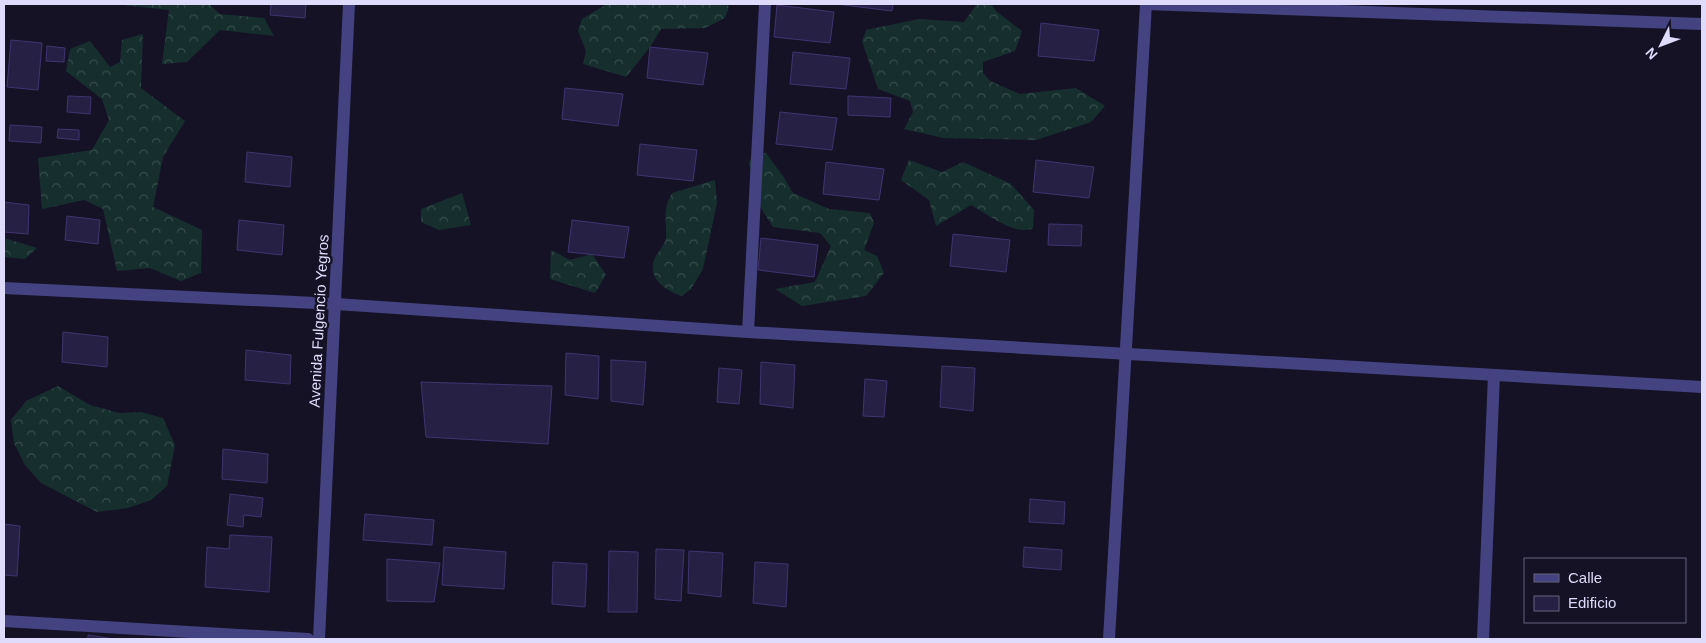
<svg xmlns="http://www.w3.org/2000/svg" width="1706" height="643" font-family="Helvetica,sans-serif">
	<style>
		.forest { fill: url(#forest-crowns) }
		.building { fill: #272045; stroke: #40346f }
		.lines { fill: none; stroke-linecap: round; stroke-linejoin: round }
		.street { stroke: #444280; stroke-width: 12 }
		.labels { text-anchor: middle; stroke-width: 5; stroke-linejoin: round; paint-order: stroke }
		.street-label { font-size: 15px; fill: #dedbfb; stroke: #151226 }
	</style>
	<defs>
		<pattern id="forest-crowns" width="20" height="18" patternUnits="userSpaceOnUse" patternTransform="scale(1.25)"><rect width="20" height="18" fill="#162f2e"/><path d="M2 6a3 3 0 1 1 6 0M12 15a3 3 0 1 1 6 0" fill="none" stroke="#374d4d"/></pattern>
	</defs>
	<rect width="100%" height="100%" fill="#151226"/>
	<!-- forest -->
	<g class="forest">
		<path d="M124,4H209L220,14L264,18L274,36L220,30L187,62L162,64L169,10L124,5Z"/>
		<path d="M607,4H726L729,7L725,18L705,28L661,29L650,47L626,77L583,64L586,51L578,31L582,19Z"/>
		<path d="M977,4H991L996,11L1022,31L1015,51L983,62V73L990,81L1020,94L1076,88L1105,106L1091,122L1036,140L943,138L904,129L913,112L910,101L878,89L862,41L866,30L919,19L964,22Z"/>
		<path d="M143,34L141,88L185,121L163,157L153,207L202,230L201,273L181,281L150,268L117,271L103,209L84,200L42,209L38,158L92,150L109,120L102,99L66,71L70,49L90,41L110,67L120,62L122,40Z"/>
		<path d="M755,152L766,153L783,176L793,193L829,209L870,213L874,223L864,250L877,256L884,273L866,296L802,306L775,289L815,282L831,246L820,233L773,227L755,199L749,162Z"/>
		<path d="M909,160L942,172L963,162L1011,184L1034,210L1033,228C1016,237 986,213 971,205L936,226L929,200L901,180Z"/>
		<path d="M715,180L717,203L703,269L691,289L682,296C666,291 646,278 655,258C658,251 665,245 666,238C667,219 662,211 672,193Z"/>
		<path d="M462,193L471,225L439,230L421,222V209Z"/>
		<path d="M4,238L37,248L25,259L4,257Z"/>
		<path d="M551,250L570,260L592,254L606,275L595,293L550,279Z"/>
		<path d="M58,386L90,405L119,413L141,412L163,418L175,445L167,486L151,500L128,508L97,512L41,483L25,465L14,443L11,420L26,401Z"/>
	</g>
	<!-- building -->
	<g class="building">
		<path d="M271,4H306L305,18L270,15Z"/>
		<path d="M836,4H893L892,11Z"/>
		<path d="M777,5L834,12L830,43L774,37Z"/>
		<path d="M1041,23L1099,30L1094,61L1038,56Z"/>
		<path d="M11,40L42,43L38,90L7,87Z"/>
		<path d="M47,46L65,48L64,62L46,61Z"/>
		<path d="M650,47L708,53L703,85L647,78Z"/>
		<path d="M793,52L850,58L846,89L790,84Z"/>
		<path d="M565,88L623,94L618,126L562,119Z"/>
		<path d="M68,96L91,97L90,114L67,112Z"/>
		<path d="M848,96L891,98L890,117L848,115Z"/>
		<path d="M780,112L837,118L832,150L776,144Z"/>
		<path d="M10,125L42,127L41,143L9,141Z"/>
		<path d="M58,129L79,130V140L57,138Z"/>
		<path d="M640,144L697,150L693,181L637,175Z"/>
		<path d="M247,152L292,157L290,187L245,182Z"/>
		<path d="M1036,160L1094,167L1089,198L1033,192Z"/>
		<path d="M826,162L884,169L879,200L823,194Z"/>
		<path d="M4,202L29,205L28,234L4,232Z"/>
		<path d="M67,216L100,220L98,244L65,240Z"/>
		<path d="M239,220L284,225L282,255L237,250Z"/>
		<path d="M572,220L629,227L624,258L568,252Z"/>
		<path d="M1049,224L1082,225L1081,246L1048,245Z"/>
		<path d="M953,234L1010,240L1006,272L950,266Z"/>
		<path d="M761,238L818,245L814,277L758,270Z"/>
		<path d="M63,332L108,337L107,367L62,362Z"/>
		<path d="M246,350L291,355L290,384L245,380Z"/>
		<path d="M566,353L599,356L598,399L565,395Z"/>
		<path d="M611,360L646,362L643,405L611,401Z"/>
		<path d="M761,362L795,365L793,408L760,404Z"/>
		<path d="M942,366L975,368L973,411L940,407Z"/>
		<path d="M719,368L742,370L739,404L717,402Z"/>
		<path d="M865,379L887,381L884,417L863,416Z"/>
		<path d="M421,382L552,386L548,444L426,437Z"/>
		<path d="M223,449L268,454L267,483L222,479Z"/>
		<path d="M230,494L263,498L261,517L244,515L243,527L227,525Z"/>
		<path d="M1030,499L1065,502L1064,524L1029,522Z"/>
		<path d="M365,514L434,520L432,545L363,540Z"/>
		<path d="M4,524L20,526L17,576L4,575Z"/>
		<path d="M230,535L272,537L269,592L205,587L207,547L229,549Z"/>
		<path d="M444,547L506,552L504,589L442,585Z"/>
		<path d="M1024,547L1062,550L1061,570L1023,567Z"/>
		<path d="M656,549L684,550L681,601L655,599Z"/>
		<path d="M609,551L638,552L637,612H608Z"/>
		<path d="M689,551L723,553L721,597L688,593Z"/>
		<path d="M387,559L440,563L434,602L387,601Z"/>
		<path d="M553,562L587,564L585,607L552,604Z"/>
		<path d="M755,562L788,564L786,607L753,603Z"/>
		<path d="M88,635L115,639H88Z"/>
	</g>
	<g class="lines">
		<!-- street -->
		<g class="street">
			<path d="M1146,4L1702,24"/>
			<path d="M4,288L336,304L748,332L1702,387"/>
			<path d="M748,332L765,4"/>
			<path d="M4,621L308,639"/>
			<path d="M319,639L349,4"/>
			<path d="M1109,639L1146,4"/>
			<path d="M1483,639L1494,375"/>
		</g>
	</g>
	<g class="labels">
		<!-- street labels -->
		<g class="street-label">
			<text transform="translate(319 321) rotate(-87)" y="5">Avenida Fulgencio Yegros</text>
		</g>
	</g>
	<!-- border -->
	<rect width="1706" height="643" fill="none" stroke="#dedbfb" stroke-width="10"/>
	<!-- legend -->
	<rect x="1524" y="558" width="162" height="65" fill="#151226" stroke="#65627b"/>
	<rect x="1534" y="574" width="25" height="8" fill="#444280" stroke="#65627b"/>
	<text x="1568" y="583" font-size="15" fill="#dedbfb">Calle</text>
	<rect x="1534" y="596" width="25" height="15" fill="#272045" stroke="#65627b"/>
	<text x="1568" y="608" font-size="15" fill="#dedbfb">Edificio</text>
	<!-- north arrow -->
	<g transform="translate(1661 45) rotate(228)" stroke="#151226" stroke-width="4" paint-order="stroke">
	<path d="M0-4L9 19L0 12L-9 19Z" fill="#dedbfb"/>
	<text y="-8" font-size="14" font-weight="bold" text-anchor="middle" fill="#dedbfb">N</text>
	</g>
</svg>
